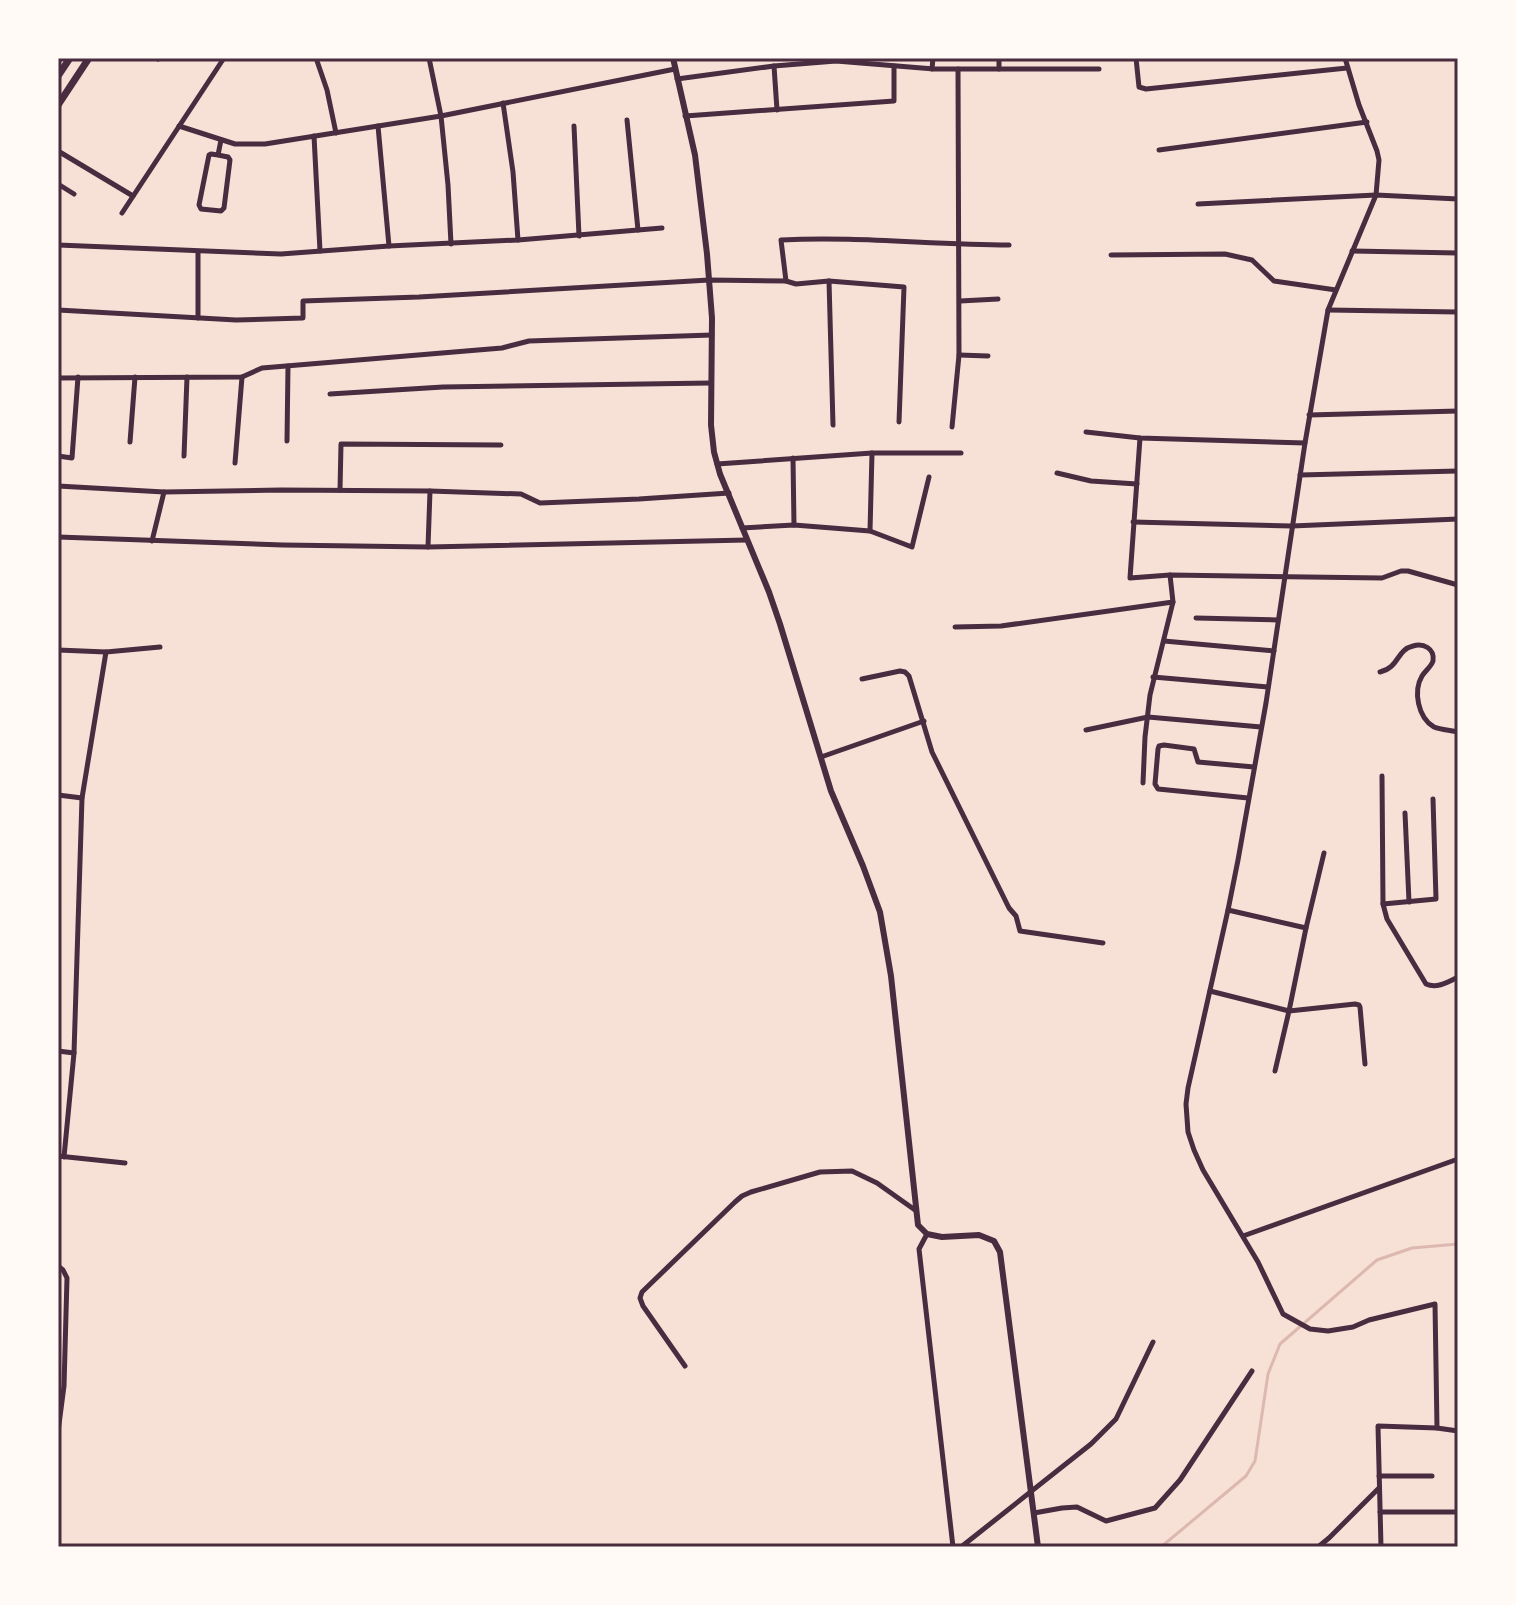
<svg xmlns="http://www.w3.org/2000/svg" width="1516" height="1605" font-family="'Golos Text',sans-serif">
	<style>
		.lines { fill: none; stroke-linecap: round; stroke-linejoin: round }
		.stream { stroke: #dcb8b0; stroke-width: 3 }
		.minor { stroke: #4a2c40; stroke-width: 5 }
		.tertiary { stroke: #4a2c40; stroke-width: 6 }
		.secondary { stroke: #4a2c40; stroke-width: 7 }
		.neatline { fill: none; stroke: #4a2c40; stroke-width: 3 }
	</style>
	<rect width="100%" height="100%" fill="#f7e1d7"/>
	<g class="lines">
		<!-- stream -->
		<path class="stream" d="M1161,1547L1246,1476L1255,1461L1268,1374L1280,1344L1377,1260L1412,1248L1458,1244"/>
		<!-- minor -->
		<g class="minor">
			<path d="M157,58L158,59"/>
			<path d="M316,58L327,90L336,133"/>
			<path d="M429,58L441,116L448,185L451,244"/>
			<path d="M999,58V69"/>
			<path d="M1136,58L1139,87L1146,89L1347,68"/>
			<path d="M1345,58L1359,105L1377,151L1379,160L1376,195L1328,310L1305,443L1266,703L1238,860L1228,910L1188,1088L1186,1104L1188,1132L1194,1150L1203,1170L1258,1262L1283,1314L1310,1329L1328,1331L1353,1327L1369,1320L1435,1304L1437,1428"/>
			<path d="M774,66L777,110"/>
			<path d="M932,69L933,58"/>
			<path d="M677,79L774,66L836,61L934,69H1099"/>
			<path d="M503,103L513,172L518,240"/>
			<path d="M685,116L894,101V66"/>
			<path d="M627,120L638,230"/>
			<path d="M179,126L235,144H265L441,116L675,69"/>
			<path d="M378,126L389,246"/>
			<path d="M574,126L579,236"/>
			<path d="M314,136L320,251"/>
			<path d="M1159,150L1367,122"/>
			<path d="M58,151L133,196"/>
			<path d="M218,155L228,157L230,160L224,208L221,211L201,209L199,205L209,155L211,154L218,155L221,140"/>
			<path d="M58,184L74,194"/>
			<path d="M1198,204L1376,195L1458,199"/>
			<path d="M122,213L224,58"/>
			<path d="M58,245L281,254L389,246L518,240L662,228"/>
			<path d="M1352,251L1458,253"/>
			<path d="M198,252V318"/>
			<path d="M1111,255L1225,254L1252,260L1274,281L1336,290"/>
			<path d="M786,281L781,240C857,236 933,245 1009,245"/>
			<path d="M829,281L833,425"/>
			<path d="M960,301L998,299"/>
			<path d="M58,310L236,320L303,318V301L419,297L709,280L786,281L796,284L829,281L904,287L899,422"/>
			<path d="M1328,310L1458,312"/>
			<path d="M959,355L988,356"/>
			<path d="M58,378L242,377L262,368L502,348L529,341L712,335"/>
			<path d="M330,394L443,387L711,383"/>
			<path d="M1309,415L1458,411"/>
			<path d="M952,427L959,355L958,69"/>
			<path d="M1086,432L1140,438L1305,443"/>
			<path d="M1140,438L1130,578L1170,575L1382,578L1401,571H1408L1458,585"/>
			<path d="M287,441L288,366"/>
			<path d="M130,442L135,377"/>
			<path d="M58,456L72,458L78,377"/>
			<path d="M184,456L187,377"/>
			<path d="M793,458L794,525"/>
			<path d="M235,463L242,377"/>
			<path d="M717,464L872,453H961"/>
			<path d="M1057,473L1091,481L1137,484"/>
			<path d="M1300,475L1458,471"/>
			<path d="M58,486L164,492L281,490L430,491L521,494L540,503L639,499L729,493"/>
			<path d="M340,490L341,444L501,445"/>
			<path d="M1133,522L1292,526L1458,519"/>
			<path d="M742,528L794,525L870,531L912,547L929,477"/>
			<path d="M870,531L872,453"/>
			<path d="M58,537L283,545L428,547L747,540"/>
			<path d="M152,541L164,492"/>
			<path d="M428,547L430,491"/>
			<path d="M1196,618L1278,620"/>
			<path d="M955,627L1001,626L1173,602"/>
			<path d="M1164,641L1274,651"/>
			<path d="M58,650L106,652L160,647"/>
			<path d="M1380,672C1400,667 1396,650 1413,646C1423,643 1435,648 1433,661C1431,667 1425,671 1422,676C1413,691 1418,718 1434,727C1441,730 1450,730 1458,732"/>
			<path d="M1153,677L1268,687"/>
			<path d="M862,679L900,671L905,672L909,676L932,752L1009,908L1016,916L1020,931L1103,943"/>
			<path d="M1086,730L1148,717L1261,727"/>
			<path d="M821,757L924,721"/>
			<path d="M1382,776L1383,904L1387,919L1426,984C1437,989 1448,982 1458,977"/>
			<path d="M1143,783L1145,737L1150,695L1173,602L1170,575"/>
			<path d="M58,795L82,798"/>
			<path d="M1248,798L1158,789L1155,784L1158,749L1159,746L1164,745L1194,749L1198,762L1254,767"/>
			<path d="M1405,813L1409,902"/>
			<path d="M1383,904L1436,899L1433,799"/>
			<path d="M1228,910L1306,928L1324,853"/>
			<path d="M1210,991L1289,1011L1306,928"/>
			<path d="M58,1051L74,1053"/>
			<path d="M1275,1071L1289,1011L1355,1004L1359,1005L1360,1007L1365,1064"/>
			<path d="M58,1156L125,1163"/>
			<path d="M64,1157L74,1053L82,798L106,652"/>
			<path d="M927,1234L919,1249L953,1547"/>
			<path d="M1243,1236L1458,1159"/>
			<path d="M58,1266L63,1270L67,1278L64,1386L58,1432"/>
			<path d="M685,1366L643,1306L640,1298L642,1292L735,1202L742,1196L751,1192L820,1172L852,1171L877,1183L915,1210"/>
			<path d="M1379,1476H1432"/>
			<path d="M1380,1512H1458"/>
			<path d="M1034,1513L1062,1508L1077,1507L1106,1521L1155,1508L1180,1480L1252,1371"/>
			<path d="M961,1547L1091,1444L1116,1419L1153,1342"/>
			<path d="M1318,1547L1329,1538L1379,1488"/>
			<path d="M1381,1547L1378,1426L1437,1428L1458,1431"/>
		</g>
		<!-- tertiary -->
		<path class="tertiary" d="M673,58L695,155L707,254L712,318L711,425L714,452L720,474L769,592L780,624L831,791L863,866L880,912L891,976L918,1225L927,1234L942,1237L979,1235L994,1241L1000,1252L1038,1547"/>
		<!-- secondary -->
		<g class="secondary">
			<path d="M58,76L70,58"/>
			<path d="M58,105L89,58"/>
		</g>
	</g>
	<!-- border -->
	<rect width="1516" height="1605" fill="none" stroke="#fffaf5" stroke-width="120"/>
	<rect x="60" y="60" width="1396" height="1485" class="neatline"/>
</svg>
